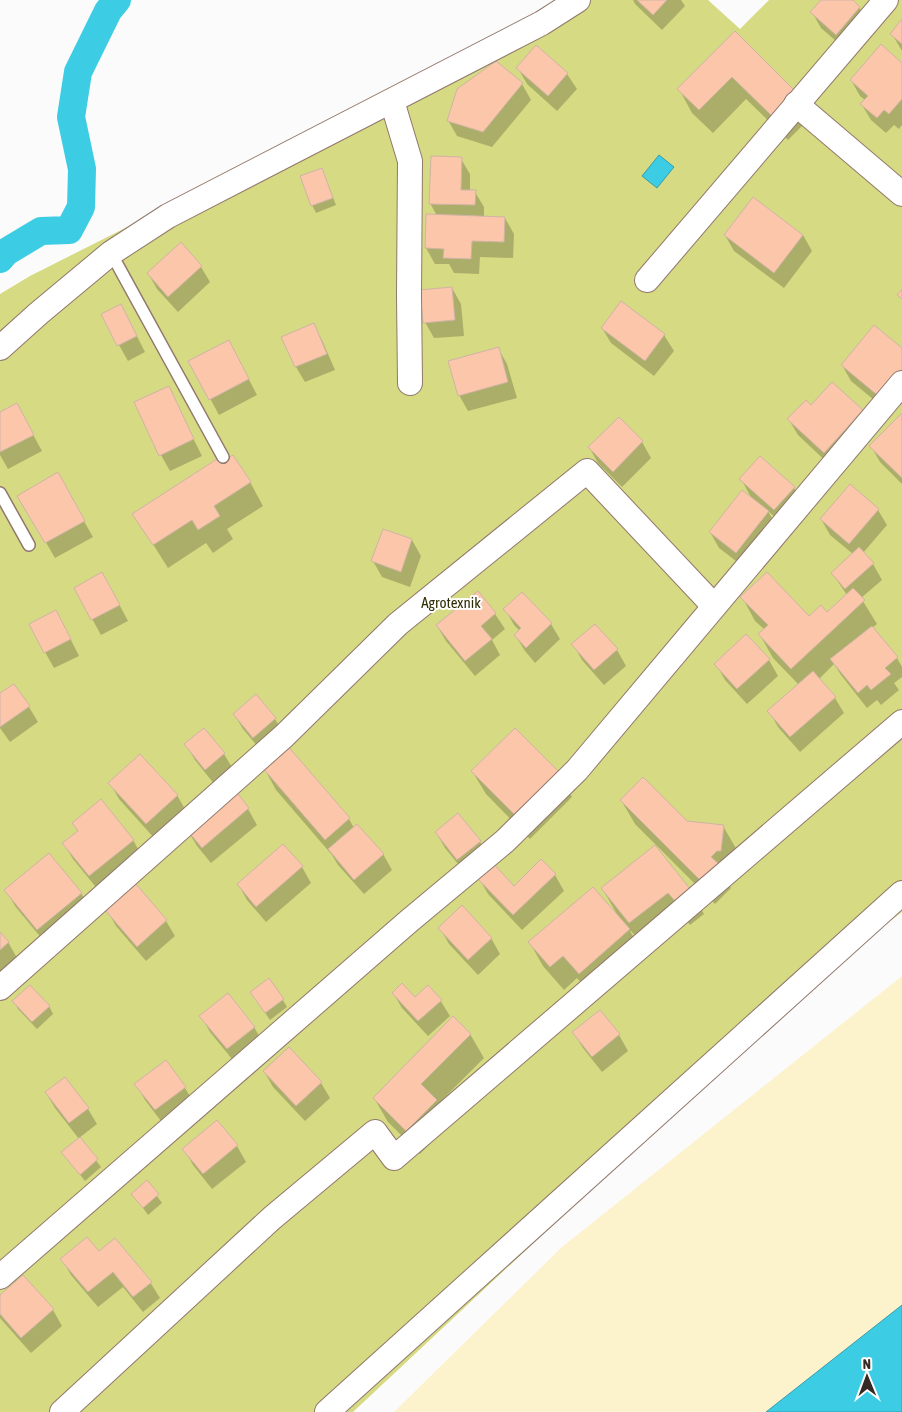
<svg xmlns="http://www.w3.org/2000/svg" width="902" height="1412" font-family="'Asap Condensed',sans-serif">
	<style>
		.green { fill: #d6da82 }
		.sand { fill: #fcf2cc }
		.water { fill: #3ccde4; stroke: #3a9caa }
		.shadow { fill: #0003 }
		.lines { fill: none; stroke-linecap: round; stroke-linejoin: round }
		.canal { stroke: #3ccde4; stroke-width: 28 }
		.building { fill: #fcc6aa; stroke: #cfb4a6 }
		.lane-casing { stroke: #91786c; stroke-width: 14 }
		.street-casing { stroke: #91786c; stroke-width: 26 }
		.lane { stroke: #fff; stroke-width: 11 }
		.street { stroke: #fff; stroke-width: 24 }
		.labels { text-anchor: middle; stroke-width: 4; stroke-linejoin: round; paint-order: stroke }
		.park-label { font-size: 15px; fill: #2d2e03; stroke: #fff }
	</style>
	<rect width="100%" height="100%" fill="#fbfbfb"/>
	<!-- green -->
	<path class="green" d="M577,0H708L740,29L769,0H902V912L823,972L353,1412H0V294L30,276Z"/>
	<!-- sand -->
	<path class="sand" d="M902,976V1412H394L562,1247Z"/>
	<!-- water -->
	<g class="water">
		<path d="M659,155L674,167L657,188L642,176Z"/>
		<path d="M902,1305V1412H766Z"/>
	</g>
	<!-- shadow -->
	<g class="shadow">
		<path d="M633,0H681L685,6L662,30L635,4Z"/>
		<path d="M822,0H851L859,7L868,23L845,49L821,28L812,12Z"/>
		<path d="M902,21V51L892,34Z"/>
		<path d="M735,33L810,118L788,140L746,99L713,133L692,113L679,89Z"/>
		<path d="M536,46L567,74L577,89L557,111L527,84L518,68Z"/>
		<path d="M496,63L522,84L531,100L492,147L457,136L448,120Z"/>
		<path d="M902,64V125L899,129L894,125L886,133L871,120L862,105L865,100L860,96L851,80Z"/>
		<path d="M461,159L470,174V191L475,192L484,207V218H505L514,234L513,258L480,257L479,274L454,273L449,264H435L426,248L437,216L430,203Z"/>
		<path d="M322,170L336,205L316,213L312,205Z"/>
		<path d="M725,235H803L812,251L784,288L734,251Z"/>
		<path d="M201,267L210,282L178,312L157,289L148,273Z"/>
		<path d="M452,288L461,304L464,336L434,338L425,322Z"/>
		<path d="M621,302L664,335L674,351L654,376L611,343L602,328Z"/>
		<path d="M121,305L145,352L128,361L119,345Z"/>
		<path d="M313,324L322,340L335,370L305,382L296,367L283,337Z"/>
		<path d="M498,348L507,364L517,398L468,411L459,395Z"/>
		<path d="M902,349L891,414L851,381L842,365Z"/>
		<path d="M237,357L257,395L219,415L190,361Z"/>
		<path d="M832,384L862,411L871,427L833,468L798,435L789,420L811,407Z"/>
		<path d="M168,388L202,456L170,471L161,455Z"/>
		<path d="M0,413L25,420L42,451L8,469L0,455Z"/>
		<path d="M902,415V484L880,462L871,446Z"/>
		<path d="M619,418L642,442L651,458L622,487L598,463L589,447Z"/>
		<path d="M57,474L93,537L55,558L19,496Z"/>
		<path d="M741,479L794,488L803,503L784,525L768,511L777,527L745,568L719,548L710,532L752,499Z"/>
		<path d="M250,482L263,506L227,529L233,539L213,553L206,543L168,568L134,514Z"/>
		<path d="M878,510L887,525L863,553L873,564L882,580L861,598L877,624L872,628L897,658L902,667V677L894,683L899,690L881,705L877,700L867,708L841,675L834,664L819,679L835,698L844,713L800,752L778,727L769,711L799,685L773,658L760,635L765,630L755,621L742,597L809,618L827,614L847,595L832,573L853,554L830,535L821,519Z"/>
		<path d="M383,530L412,540L421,556L410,587L382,577L373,561Z"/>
		<path d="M75,588L111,589L128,621L101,635Z"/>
		<path d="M478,592L495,614L505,629L492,640L500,655L475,676L446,641L437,626Z"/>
		<path d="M505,609L551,624L560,639L535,663L525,651L515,635L520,631L514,625Z"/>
		<path d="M595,625L617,650L626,666L604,685L582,660L573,644Z"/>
		<path d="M65,628L79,656L54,668L45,652Z"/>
		<path d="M746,636L769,660L778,676L747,704L725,680L716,664Z"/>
		<path d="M0,695L29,707L38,722L10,742L0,728Z"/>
		<path d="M256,695L275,719L284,734L263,753L243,729L234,714Z"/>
		<path d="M186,745L224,754L233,769L215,785L195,760Z"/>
		<path d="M286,746L349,819L354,828L383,854L392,870L364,894L338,865L332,855L276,790L263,766Z"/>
		<path d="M472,771L559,774L572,797L530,839L486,794Z"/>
		<path d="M110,783L177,795L186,811L155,839L119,799Z"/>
		<path d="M235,792L248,809L257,825L211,863L197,846L188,831Z"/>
		<path d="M621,800L687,822L723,826L737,850L726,879L731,888L715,904L635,824Z"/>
		<path d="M73,824L133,840L142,856L99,891L73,859L64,844L78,832Z"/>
		<path d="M436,832L480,842L489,857L467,875L445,848Z"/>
		<path d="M283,845L302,867L311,883L266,922L247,900L238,884Z"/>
		<path d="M541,861L555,875L564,891L522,930L488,894L479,878L514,887Z"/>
		<path d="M602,888L690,891L704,914L690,925L682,915L644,946L631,931H630L643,953L593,996L577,978L564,990L543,966L530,943L618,916Z"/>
		<path d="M6,890L81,893L90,909L47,945L15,906Z"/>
		<path d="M107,910L166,921L175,936L146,961L116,926Z"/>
		<path d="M440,928L491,938L500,954L478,975L449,944Z"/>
		<path d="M0,934L8,942L17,958L0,974Z"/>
		<path d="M251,992L283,1000L287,1007L270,1020Z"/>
		<path d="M393,993L415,999L440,1000L450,1016L428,1036L402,1008Z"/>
		<path d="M14,1001L49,1006L53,1014L37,1029L18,1009Z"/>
		<path d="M201,1016L254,1027L263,1043L236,1064L210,1032Z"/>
		<path d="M574,1033L619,1035L628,1051L602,1072L583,1048Z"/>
		<path d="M470,1034L484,1058L438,1104L449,1124L420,1154L388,1122L374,1098Z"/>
		<path d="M264,1071L321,1083L330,1098L305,1121L273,1087Z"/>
		<path d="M136,1084L185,1088L194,1103L164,1125L145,1100Z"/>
		<path d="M46,1093L88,1109L97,1124L79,1138L101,1167L85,1181L63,1153L79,1139L55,1108Z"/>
		<path d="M237,1146L246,1162L212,1189L193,1165L184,1149Z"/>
		<path d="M147,1182L162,1203L148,1215L133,1194Z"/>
		<path d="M99,1253L150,1282L160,1298L143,1312L123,1287L98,1307L71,1275L62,1259Z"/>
		<path d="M23,1276L53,1310L62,1326L31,1353L0,1318V1297Z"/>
	</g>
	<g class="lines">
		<!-- canal -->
		<path class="canal" d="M0,259L6,252L41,231L69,230L81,207L82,169L71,117L78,72L108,11L117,0"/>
	</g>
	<!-- building -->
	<g class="building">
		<path d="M637,0H667L653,15Z"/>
		<path d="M821,0H853L860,7L836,35L810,12Z"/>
		<path d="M902,19V44L890,34Z"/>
		<path d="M735,31L798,94L774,118L732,77L699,110L677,89Z"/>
		<path d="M881,44L902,63V99L889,114L884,110L877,118L860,104L868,96L850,80Z"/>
		<path d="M536,45L568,73L548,96L516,68Z"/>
		<path d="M496,61L523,83L483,132L447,121L457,89Z"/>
		<path d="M431,156L462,157L461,190H476L475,205L429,204Z"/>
		<path d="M322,168L333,198L311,206L300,176Z"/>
		<path d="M753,197L803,235L774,273L724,235Z"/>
		<path d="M426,214L505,217L504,242L472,241L471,259L443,258L444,249L425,248Z"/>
		<path d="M181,242L202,266L168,297L147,273Z"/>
		<path d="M452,287L455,320L423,323L420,290Z"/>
		<path d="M902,289V299L897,295Z"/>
		<path d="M621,301L665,334L645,361L601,328Z"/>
		<path d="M121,304L137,336L117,346L101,314Z"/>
		<path d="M314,323L327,354L295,367L281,337Z"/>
		<path d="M874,325L902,348V374L882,399L841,365Z"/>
		<path d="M229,340L249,379L209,400L188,361Z"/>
		<path d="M499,347L508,382L458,396L448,361Z"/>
		<path d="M832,382L863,410L824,453L787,419L806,400L811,405Z"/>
		<path d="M169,386L194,439L159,456L134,402Z"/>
		<path d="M17,403L34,435L0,452V412Z"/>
		<path d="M902,413V478L869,446Z"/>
		<path d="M619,417L643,441L613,472L588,447Z"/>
		<path d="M233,455L251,482L214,506L220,516L198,530L192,520L153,545L132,514L217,459L220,463Z"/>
		<path d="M760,456L795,487L774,510L739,479Z"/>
		<path d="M58,472L85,521L45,543L17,496Z"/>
		<path d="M850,484L879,509L849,544L820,519Z"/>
		<path d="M742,490L769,511L736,553L709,532Z"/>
		<path d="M383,529L412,539L401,572L371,561Z"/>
		<path d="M859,547L874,563L845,589L831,573Z"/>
		<path d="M102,572L120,605L91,620L74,588Z"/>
		<path d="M767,572L809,616L821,605L827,612L853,588L865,600L791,669L758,634L768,625L740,597Z"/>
		<path d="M478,591L496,613L481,626L492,639L465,661L436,625Z"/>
		<path d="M522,592L552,623L526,648L514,635L521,628L503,609Z"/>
		<path d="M56,610L71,639L44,653L29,624Z"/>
		<path d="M595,624L618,649L594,670L571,644Z"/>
		<path d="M872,626L898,657L885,668L891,674L871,690L867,685L858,693L830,659Z"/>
		<path d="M746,634L770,659L737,689L714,664Z"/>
		<path d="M813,671L836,697L790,737L767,711Z"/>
		<path d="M14,684L30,706L0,727V693Z"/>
		<path d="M256,694L276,718L253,738L233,714Z"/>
		<path d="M204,728L225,753L205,770L184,744Z"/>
		<path d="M515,728L560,773L516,816L471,771Z"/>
		<path d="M286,744L350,818L325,840L261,766Z"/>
		<path d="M140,754L178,795L146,824L108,783Z"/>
		<path d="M643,777L687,821L724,825L721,851H717L711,857L719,864L701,881L620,800Z"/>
		<path d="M235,790L249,808L202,848L187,830Z"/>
		<path d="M101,799L134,840L89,876L62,843L78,831L72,823Z"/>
		<path d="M458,813L481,841L457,860L435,832Z"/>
		<path d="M357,824L384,854L354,880L328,849Z"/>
		<path d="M283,844L303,866L256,907L237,884Z"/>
		<path d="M655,845L691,890L676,902L668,893L629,923L601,888Z"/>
		<path d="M49,853L82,893L37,930L4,890Z"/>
		<path d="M541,859L556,874L513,915L477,878L493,863L514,886Z"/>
		<path d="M136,884L167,920L137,947L105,910Z"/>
		<path d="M593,887L630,929L579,974L563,956L550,967L528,942Z"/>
		<path d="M462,905L492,938L468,960L438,928Z"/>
		<path d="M0,932L9,942L0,950Z"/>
		<path d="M269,978L284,999L265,1013L250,992Z"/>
		<path d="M402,983L415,997L428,985L442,1000L418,1021L392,993Z"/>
		<path d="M30,985L50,1006L32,1022L12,1001Z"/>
		<path d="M228,993L255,1027L227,1049L199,1016Z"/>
		<path d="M600,1010L620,1034L592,1057L572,1032Z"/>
		<path d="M453,1016L471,1034L421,1084L437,1100L406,1131L373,1098Z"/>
		<path d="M289,1047L322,1082L296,1106L263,1071Z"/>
		<path d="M166,1060L186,1087L155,1110L134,1084Z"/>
		<path d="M65,1077L89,1108L69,1123L45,1092Z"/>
		<path d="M217,1120L238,1145L203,1174L182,1149Z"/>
		<path d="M80,1137L98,1159L80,1175L61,1152Z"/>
		<path d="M147,1180L159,1194L143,1208L131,1194Z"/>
		<path d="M87,1237L99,1251L115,1238L152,1282L133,1297L113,1272L88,1292L60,1259Z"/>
		<path d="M23,1275L54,1309L21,1338L0,1314V1295Z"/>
	</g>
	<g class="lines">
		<!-- lane casing -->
		<g class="lane-casing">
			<g id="lane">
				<path d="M111,253L223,457"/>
				<path d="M0,493L29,545"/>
			</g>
		</g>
		<!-- street casing -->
		<g class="street-casing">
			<g id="street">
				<path d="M392,101L410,161L409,295L410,383"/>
				<path d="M796,104L902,194"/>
				<path d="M647,280L886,0"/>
				<path d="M0,348L39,313L111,253L168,216L542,23L578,0"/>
				<path d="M0,988L284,736L398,624L587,471L714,606"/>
				<path d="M0,1277L409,921L505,841L577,770L902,383"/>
				<path d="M62,1412L272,1218L375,1132L394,1158L902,722"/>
				<path d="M327,1412L902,893"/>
			</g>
		</g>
		<!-- lane -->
		<use href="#lane" class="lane"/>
		<!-- street -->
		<use href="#street" class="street"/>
	</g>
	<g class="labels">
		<!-- park labels -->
		<g class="park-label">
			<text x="451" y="608">Agrotexnik</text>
		</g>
	</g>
	<!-- north arrow -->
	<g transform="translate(867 1377) rotate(359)" stroke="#ffffff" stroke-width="4" paint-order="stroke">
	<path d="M0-4L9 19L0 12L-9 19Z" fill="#342924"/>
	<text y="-8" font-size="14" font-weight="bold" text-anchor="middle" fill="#342924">N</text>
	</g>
</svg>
